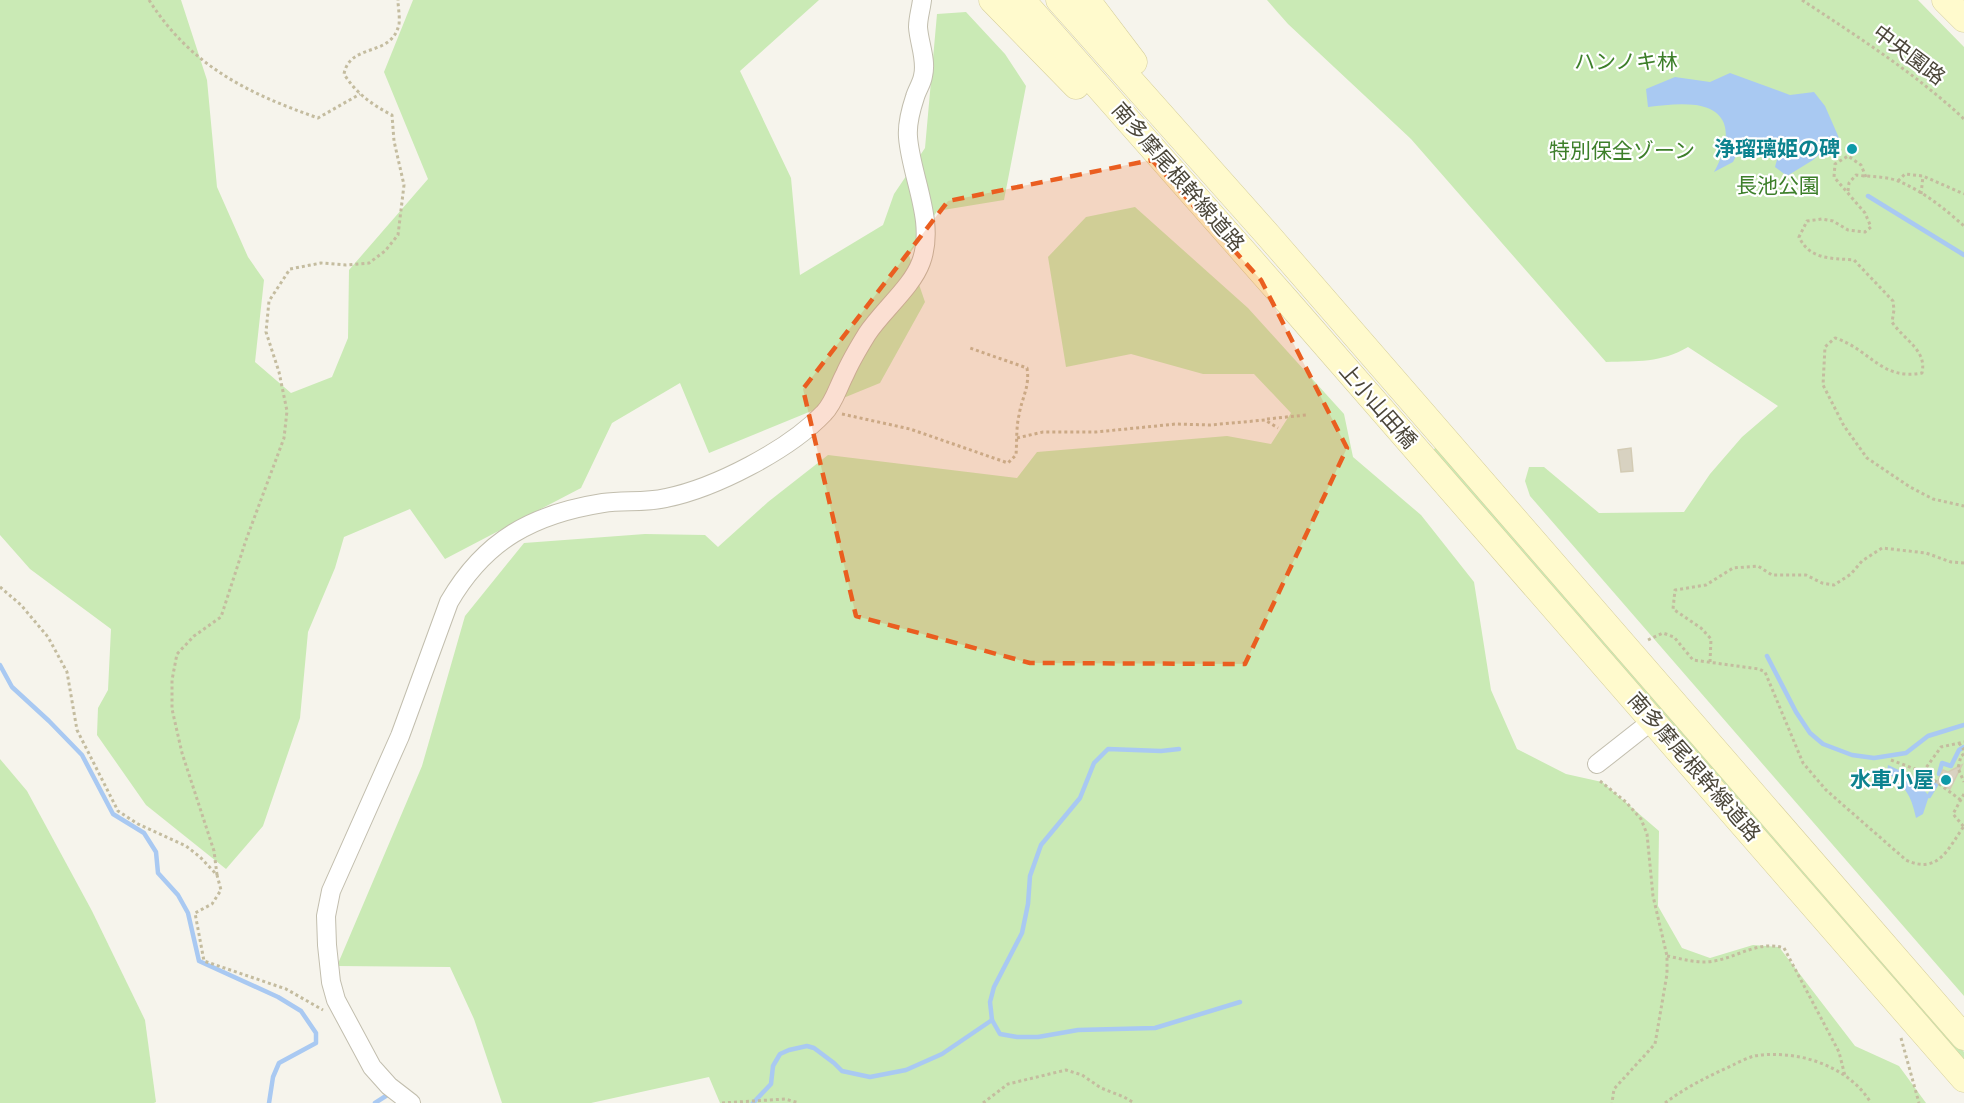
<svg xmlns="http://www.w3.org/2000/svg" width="1964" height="1103" font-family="'Golos Text','Noto Sans JP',sans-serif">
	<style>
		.green { fill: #caeab5 }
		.water { fill: #a9c9f2 }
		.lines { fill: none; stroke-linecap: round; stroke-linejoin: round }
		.stream { stroke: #a9c9f2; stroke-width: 4.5 }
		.building { fill: #d8d2c1; stroke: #d3cbb4; stroke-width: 1.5 }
		.street-casing { stroke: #c2beae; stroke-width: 20 }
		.secondary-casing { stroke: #d6cf9b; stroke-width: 27 }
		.path { stroke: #c4bc9f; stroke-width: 3; stroke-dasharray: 3 3; stroke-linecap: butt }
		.street { stroke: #fff; stroke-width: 18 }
		.secondary { stroke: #fffacd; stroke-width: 26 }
		.marked { fill: #ea5e20; fill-opacity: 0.2; stroke: #ea5e20; stroke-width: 4.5; stroke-dasharray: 12 8; stroke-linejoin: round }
		.culture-dot { fill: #0f9aa8; stroke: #fff; stroke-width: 2 }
		.labels { text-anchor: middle; stroke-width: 4.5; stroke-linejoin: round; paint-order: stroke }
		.street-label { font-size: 21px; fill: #4b4639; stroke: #fff }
		.park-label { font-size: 21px; fill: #3d7f2a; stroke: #fff }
		.culture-label { font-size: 21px; font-weight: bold; fill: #0d838f; stroke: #fff; text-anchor: end }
	</style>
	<rect width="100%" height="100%" fill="#f6f4ec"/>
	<!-- green -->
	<g class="green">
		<path d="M0,0H181L207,80L217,187L248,257L264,280L255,362L291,393L332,377L348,338L349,270L428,179L384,72L413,0H819L740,71L791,178L800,275L883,225L894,194L925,148L937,14L966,12L1005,54L1026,86L1004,200L937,211L909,255L925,302L880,383L709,453L680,383L612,423L581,488L445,559L410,509L344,537L335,568L308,632L300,718L263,826L226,869L146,805L97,735L98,708L108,690L111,629L30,569L0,535Z"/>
		<path d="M1267,0H1918L1964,47V996L1530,496L1525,481L1529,467H1544L1599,513L1684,512L1710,474L1742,437L1778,406L1688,347C1661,363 1637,361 1606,362L1411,139L1288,24Z"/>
		<path d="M1135,207L1248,308L1344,414L1353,457L1421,515L1474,582L1491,690L1517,749L1566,774L1602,782L1659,831L1658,906L1682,948L1710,958L1753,945L1779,947L1855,1046L1899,1066L1926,1103H720L709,1077L591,1103H502L474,1019L450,967L337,966L422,766L465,616L524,543L645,534L705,535L718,547L768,502L828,455L1017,478L1037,452L1227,436L1271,444L1291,413L1254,374H1203L1131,354L1066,367L1048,257L1086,217Z"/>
		<path d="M1437,447L1964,1052V1062L1431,451Z"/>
		<path d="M0,759L27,791L92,911L145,1020L156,1102L154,1103H0Z"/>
	</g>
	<!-- water -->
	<g class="water">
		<path d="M1730,73L1790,95L1814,92L1825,106L1839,138L1813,160L1787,176L1775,167L1779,152L1772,139L1755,138L1741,146L1733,162L1714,172C1729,145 1736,111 1696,105C1680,103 1663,105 1648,107L1646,89L1675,77L1710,82Z"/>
		<path d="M1888,765L1912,776L1929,796L1923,814L1916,818C1911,794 1905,787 1887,772Z"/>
	</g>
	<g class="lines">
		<!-- stream -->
		<g class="stream">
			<path d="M1868,196L1964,255"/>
			<path d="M1767,656L1796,712L1810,733L1823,744L1852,755L1874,758L1906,753L1928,736L1964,725"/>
			<path d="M0,665L12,687L49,721L82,755L113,814L144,833L156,852L158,873L178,895L188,913L199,961L278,997L301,1011L316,1033V1043L279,1063L273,1077L269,1103"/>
			<path d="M1179,749L1161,751L1108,749L1094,763L1080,798L1041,845L1030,876L1028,904L1022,933L994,987L990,1002L992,1020L1000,1034L1017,1037H1038L1078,1030L1155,1028L1240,1002"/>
			<path d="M1939,774L1942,763L1951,766L1959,750L1964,747"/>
			<path d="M1929,796L1937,783"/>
			<path d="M375,1103L389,1094"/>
			<path d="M753,1103L771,1084L773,1066L780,1054L789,1050L807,1046L814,1048L834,1063L842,1071L870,1077L906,1070L942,1054L992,1020"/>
		</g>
	</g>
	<!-- building -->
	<g class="building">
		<path d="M1631,448L1633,471L1621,472L1618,450Z"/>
		<path d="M1962,765L1950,789L1937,783L1943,770L1948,772Z"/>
	</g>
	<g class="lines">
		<!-- street casing -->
		<g class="street-casing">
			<g id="street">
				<path d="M1597,764L1653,720"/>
				<path d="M411,1103L389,1086L372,1067L336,1000L331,982L327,945L326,916L331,891L400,736L449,602C485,540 533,514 603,503C624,500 645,503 666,498C715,488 789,450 824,413C834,403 838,387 845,374C851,360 859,347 867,334C882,311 912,287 921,262C936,222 911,177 908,137C907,125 911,109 915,97C917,90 922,83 923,76C927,60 919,43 918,27C918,18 921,9 922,0"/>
			</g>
		</g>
		<!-- secondary casing -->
		<g class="secondary-casing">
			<g id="secondary">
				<path d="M992,0L1076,86"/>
				<path d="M1022,0L1288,302L1964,1079"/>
				<path d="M1059,0L1267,234L1964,1037"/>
				<path d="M1087,0L1134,62"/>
				<path d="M1945,0L1964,19"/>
			</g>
		</g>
		<!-- path -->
		<g class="path">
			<path d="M149,0C191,66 247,93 318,118L360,94"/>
			<path d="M1802,0C1858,37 1915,73 1964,119"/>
			<path d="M1866,177L1861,165L1848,156L1835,164L1834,177L1865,213L1871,227L1865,232L1848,230L1833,221L1822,219L1807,221L1799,237C1810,260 1831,258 1854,260L1893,301L1894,310L1892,322C1905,341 1927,350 1922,373C1881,381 1870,349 1835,338L1825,347L1823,385L1844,426L1867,458L1910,487L1933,499L1964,506"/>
			<path d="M1898,181L1905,174L1923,176L1964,194"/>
			<path d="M1848,191L1849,183L1856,175C1870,177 1885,176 1898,181C1923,191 1945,209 1964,226"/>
			<path d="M1921,194L1923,176"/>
			<path d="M842,414L910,429L1008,463L1016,455C1017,442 1016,428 1019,415C1022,397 1030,387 1027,368L970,348"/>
			<path d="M1267,419L1306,415"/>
			<path d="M1017,438L1043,432H1096L1176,424L1210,425L1265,420L1278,428"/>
			<path d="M0,587L21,605L48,637L67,672L77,730L118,811L138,824L186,846L200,857L217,875L221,890L212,904L195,913L204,961L286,989L323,1010"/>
			<path d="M1648,640L1663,633L1674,637L1693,660L1759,669L1765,672L1803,763L1826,790L1906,860C1938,875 1948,849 1964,826"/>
			<path d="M1710,662L1711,639L1701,628L1673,609L1675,590L1706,585L1733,568L1758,566L1772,575H1806L1822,583L1834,585L1851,574L1862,561L1882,548L1926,553L1951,562L1964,563"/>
			<path d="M1959,743L1964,750"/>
			<path d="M1964,754L1961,756L1958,768L1964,782"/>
			<path d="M1891,760L1923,772L1962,801"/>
			<path d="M1923,772L1941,747L1964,742"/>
			<path d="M1600,781L1626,802L1641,819L1647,834L1653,896L1667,956V974L1655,1044L1614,1089L1612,1103"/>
			<path d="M1964,794L1953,814L1964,827"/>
			<path d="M217,875L214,851L182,753L172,709V680L177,654L194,636L221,617L246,540L284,438L287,411L279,372L266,332L269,301L290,269L321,263L346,265L369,263L385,251L398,235L404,185L394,141L392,115C372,105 356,93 344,74C350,42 392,58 399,24C400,16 398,7 398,0"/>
			<path d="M1667,956C1683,959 1698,964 1714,961C1738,957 1759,940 1784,948L1839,1052L1845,1076"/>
			<path d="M1901,1038L1919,1103"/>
			<path d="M722,1103L785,1099L799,1103"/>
			<path d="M983,1103L1008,1084L1066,1070L1082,1075L1101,1088L1124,1097L1134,1103"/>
			<path d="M1665,1103C1686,1087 1709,1076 1733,1065C1739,1062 1747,1058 1754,1056C1796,1049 1848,1065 1871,1103"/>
		</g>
		<!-- street -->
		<use href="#street" class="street"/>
		<!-- secondary -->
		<use href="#secondary" class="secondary"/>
	</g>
	<!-- marked area -->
	<path class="marked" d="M1152,160L1261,280L1347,448L1245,664L1030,663L856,616L803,389L948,201Z"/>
	<!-- markers -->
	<g class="culture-dot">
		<circle cx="1852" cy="149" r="6"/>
		<circle cx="1946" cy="780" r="6"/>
	</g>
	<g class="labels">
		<!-- street labels -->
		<g class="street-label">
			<text transform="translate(1909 55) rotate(37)" y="7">中央園路</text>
			<text transform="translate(1178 177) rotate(49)" y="7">南多摩尾根幹線道路</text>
			<text transform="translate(1378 406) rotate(49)" y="7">上小山田橋</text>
			<text transform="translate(1694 767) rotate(49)" y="7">南多摩尾根幹線道路</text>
		</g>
		<!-- park labels -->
		<g class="park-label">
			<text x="1626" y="69">ハンノキ林</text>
			<text x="1622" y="158">特別保全ゾーン</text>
			<text x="1778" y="193">長池公園</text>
		</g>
		<!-- culture labels -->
		<g class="culture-label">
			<text x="1840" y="156">浄瑠璃姫の碑</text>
			<text x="1934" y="787">水車小屋</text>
		</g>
	</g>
</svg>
